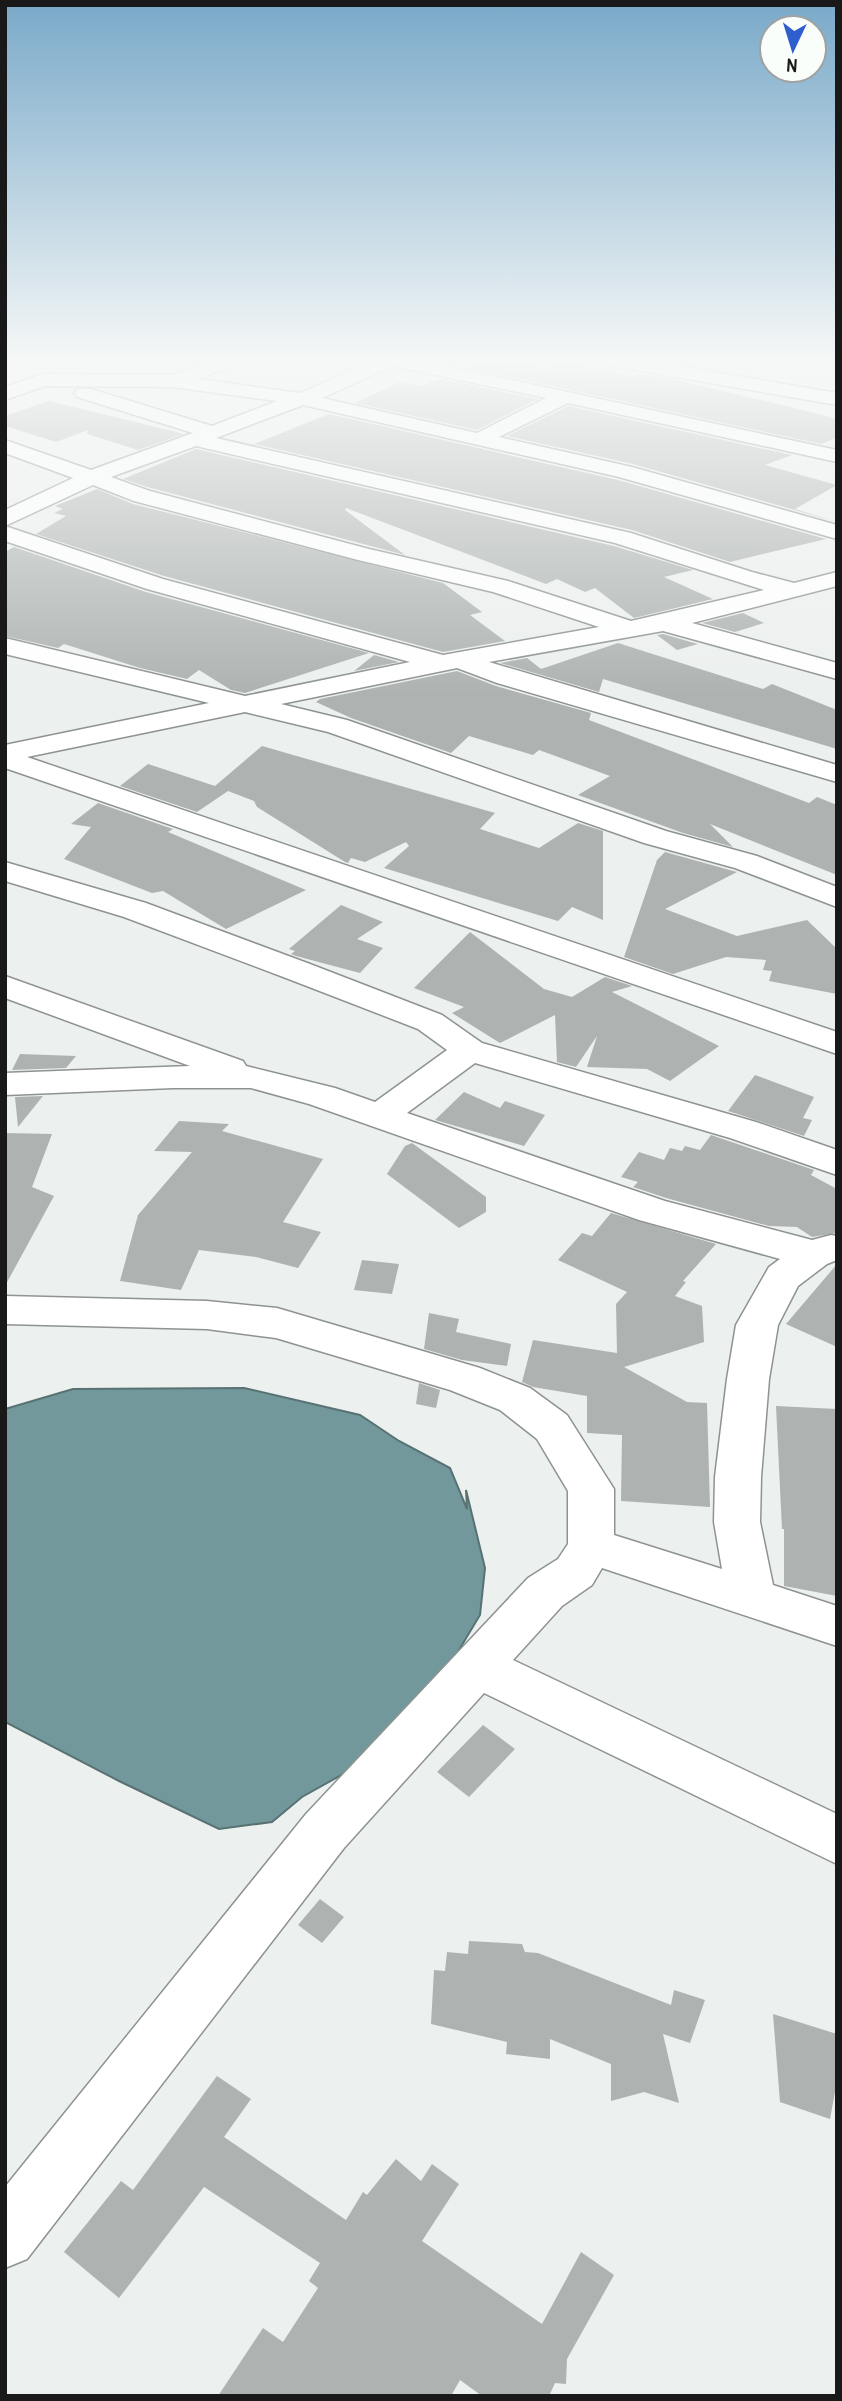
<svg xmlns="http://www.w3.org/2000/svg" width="842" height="2401" font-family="'Archivo Narrow',sans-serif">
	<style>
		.water { fill: #73989b; stroke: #587274; stroke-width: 2 }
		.building { fill: #aeb3b1 }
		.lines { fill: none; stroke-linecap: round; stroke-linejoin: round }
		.minor-casing { stroke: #8e9390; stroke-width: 3 }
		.tertiary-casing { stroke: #8e9390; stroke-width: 3 }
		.minor { fill: #fff; fill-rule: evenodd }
		.tertiary { fill: #fff; fill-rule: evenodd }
	</style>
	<rect width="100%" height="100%" fill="#ecf0ee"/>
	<!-- water -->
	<path class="water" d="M244,1388L360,1415L399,1441L450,1468L467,1509L466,1490L485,1568L480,1615L459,1650L386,1750L302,1797L272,1822L219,1829L119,1781L5,1722V1409L73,1389Z"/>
	<!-- building -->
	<g class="building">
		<path d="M494,358L547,369L558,359L632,377L638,374L667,378L791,407L837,419V438L821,444L468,368Z"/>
		<path d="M440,379L538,399L477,430L355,403L400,382L421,386Z"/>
		<path d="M49,401L119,418L184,434L138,450L87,434L88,430L56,442L5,426V416Z"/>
		<path d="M568,406L792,455L765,465L837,485L795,509L837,522L633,464L507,436Z"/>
		<path d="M329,414L618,480L826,539L730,562L632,530L254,444Z"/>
		<path d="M196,449L614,546L693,570L664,577L713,599L634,618L595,588L585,592L557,579L546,584L346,508L345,510L405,555L151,488L123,479Z"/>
		<path d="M97,489L133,504L443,583L482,612L470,615L505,641L443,652L164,576L36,534L66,516L54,513L63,509L55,506Z"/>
		<path d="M14,547L146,592L369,653L245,693L231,690L199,670L187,679L140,668L64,644L58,648L5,636V552Z"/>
		<path d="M743,613L764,623L735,632L702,623Z"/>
		<path d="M663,634L698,644L677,650L657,635Z"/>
		<path d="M618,643L763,689L772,684L837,710V749L603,679L599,692L500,663L527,658L541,669Z"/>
		<path d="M374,655L399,662L354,671Z"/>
		<path d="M457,671L496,686L591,713L589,720L809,803L817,797L837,805V875L710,824L733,847L683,833L578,795L610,776L539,750L533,755L469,736L451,753L351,718L316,702L320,699Z"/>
		<path d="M262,746L495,813L480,829L539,848L578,823L603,831V920L572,907L558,921L384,868L409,846L406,842L365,862L351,858L348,863L345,862L257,807L254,801L228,791L197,812L120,786L148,764L215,786Z"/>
		<path d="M98,803L173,829L168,832L306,890L226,929L163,891L152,893L64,859L91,827L71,824Z"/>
		<path d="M665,852L737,872L665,909L737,936L807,920L837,949V994L769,981L772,971L763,970L766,960L726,957L673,974L624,957L657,860Z"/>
		<path d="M341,905L383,922L357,939L383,948L360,973L296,956L291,954L295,951L289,949Z"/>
		<path d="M470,932L544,989L572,997L605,977L632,986L612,992L719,1046L670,1081L647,1069L587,1067L597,1036L576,1067L557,1062L555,1015L500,1043L452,1013L464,1007L414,988Z"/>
		<path d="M20,1054L76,1056L66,1068L12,1070Z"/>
		<path d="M755,1075L814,1097L803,1118L812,1120L804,1136L728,1111Z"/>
		<path d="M464,1092L500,1108L505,1101L545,1115L524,1146L435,1120Z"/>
		<path d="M43,1096L18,1127L15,1097Z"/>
		<path d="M179,1121L229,1124L222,1131L323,1159L283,1222L321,1232L298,1268L256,1257L199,1250L181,1290L120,1281L138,1215L192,1152L154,1151Z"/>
		<path d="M5,1133L52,1134L32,1187L54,1196L5,1286Z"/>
		<path d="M711,1135L814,1170L811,1175L837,1189V1233L812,1237L797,1227L769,1226L666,1198L633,1187L638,1182L621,1177L639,1152L664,1160L670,1148L682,1151L685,1146L700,1150Z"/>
		<path d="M412,1143L486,1197V1212L459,1228L387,1174L405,1146Z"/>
		<path d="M611,1213L716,1244L683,1281L686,1282L675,1296L702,1306L704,1342L624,1367L687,1402L707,1403L710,1507L621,1501L622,1435L587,1433V1396L533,1387L522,1382L533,1340L617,1353L616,1304L627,1292L558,1260L582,1233L592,1236Z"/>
		<path d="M362,1260L399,1264L392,1294L354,1290Z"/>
		<path d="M837,1264V1347L786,1324Z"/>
		<path d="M429,1313L459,1319L456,1332L511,1344L507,1366L462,1360L424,1349Z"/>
		<path d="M419,1383L440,1390L436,1408L416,1404Z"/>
		<path d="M776,1406L837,1409V1596L784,1586V1529H782Z"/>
		<path d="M483,1725L515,1749L469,1797L437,1772Z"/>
		<path d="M320,1899L344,1917L322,1943L298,1925Z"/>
		<path d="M469,1941L522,1944L525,1952L538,1953L671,2005L674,1990L705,2000L690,2043L663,2034L679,2103L644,2092L611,2101V2064L550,2039V2059L506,2054L507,2042L431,2024L434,1970L445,1971L447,1952L468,1954Z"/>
		<path d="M773,2014L837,2034V2081L830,2119L780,2102Z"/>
		<path d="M217,2076L251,2099L224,2137L346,2220L363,2192L367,2195L396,2159L421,2181L432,2164L459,2184L422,2241L542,2324L581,2252L614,2275L567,2359L566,2384L555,2383L549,2396H482L460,2380L451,2396H218L263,2328L283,2342L318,2288L309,2281L320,2263L204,2187L119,2298L64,2252L121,2181L133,2190Z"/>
	</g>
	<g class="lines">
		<!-- minor casing -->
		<g class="minor-casing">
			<g id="minor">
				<path d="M218,358H243L241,362L198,379L300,393L375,360L374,358H409L837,450V462L568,403L499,437L632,467L837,525V539L619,477L303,405L216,438L631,533L752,572L794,583L837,572V586L692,623L837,663V679L663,631L489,662L837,765V782L497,683L457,668L281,704L347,720L666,831L757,856L837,887V907L735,868L644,843L328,732L245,712L27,757L837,1032V1054L5,768V745L209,703L5,654V638L245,696L410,662L147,589L5,541V526L163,579L443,655L599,627L493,592L358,560L134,501L93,485L5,526V510L73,478L5,453V440L91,470L193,433L77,397L74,393L77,389H91L212,426L277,401L173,387L45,386L5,400V387L43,374L173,375ZM393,366L546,398L477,433L322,398ZM196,446L615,543L764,590L631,621L508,581L369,549L150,491L111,477Z"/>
				<path d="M5,862L146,903L310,964L442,1015L482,1043L756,1122L837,1150V1175L730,1138L475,1063L407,1113L665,1201L812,1240L831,1235L837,1236V1260L827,1264L798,1286L778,1325L769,1379L761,1477L760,1522L773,1585L837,1606V1646L602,1568L592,1585L562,1606L513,1660L837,1814V1864L484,1693L344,1848L27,2259L5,2268V2187L306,1814L528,1578L558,1559L568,1544V1491L537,1439L500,1410L450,1390L276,1338L207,1329L5,1324V1296L207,1301L277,1308L480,1368L530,1388L567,1415L614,1489V1535L722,1569L714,1522L715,1477L727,1379L736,1325L769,1267L780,1259L639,1220L309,1104L251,1088H173L5,1095V1073L190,1066L5,998V976L243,1061L246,1066L335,1088L375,1102L447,1050L418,1029L286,978L124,917L5,881Z"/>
			</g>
		</g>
		<!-- tertiary casing -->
		<g class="tertiary-casing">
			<path id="tertiary" d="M592,358H632L837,393V405L601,364L594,362Z"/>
		</g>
		<!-- minor -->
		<use href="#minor" class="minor"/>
		<!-- tertiary -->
		<use href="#tertiary" class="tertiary"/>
	</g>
	<!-- sky -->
	<linearGradient id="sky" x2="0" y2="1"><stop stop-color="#79a9c9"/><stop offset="0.52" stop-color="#f6f8f7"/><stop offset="1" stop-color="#f6f8f7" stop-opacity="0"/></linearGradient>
	<rect width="842" height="694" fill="url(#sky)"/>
	<!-- border -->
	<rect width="842" height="2401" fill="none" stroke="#181918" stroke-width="14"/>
	<!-- north arrow -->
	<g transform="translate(793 49) rotate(184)"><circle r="33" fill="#f9fefb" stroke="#9fa2a0" stroke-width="2"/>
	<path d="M0-5L12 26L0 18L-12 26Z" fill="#315ece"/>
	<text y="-10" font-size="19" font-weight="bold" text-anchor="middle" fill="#181918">N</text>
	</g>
</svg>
